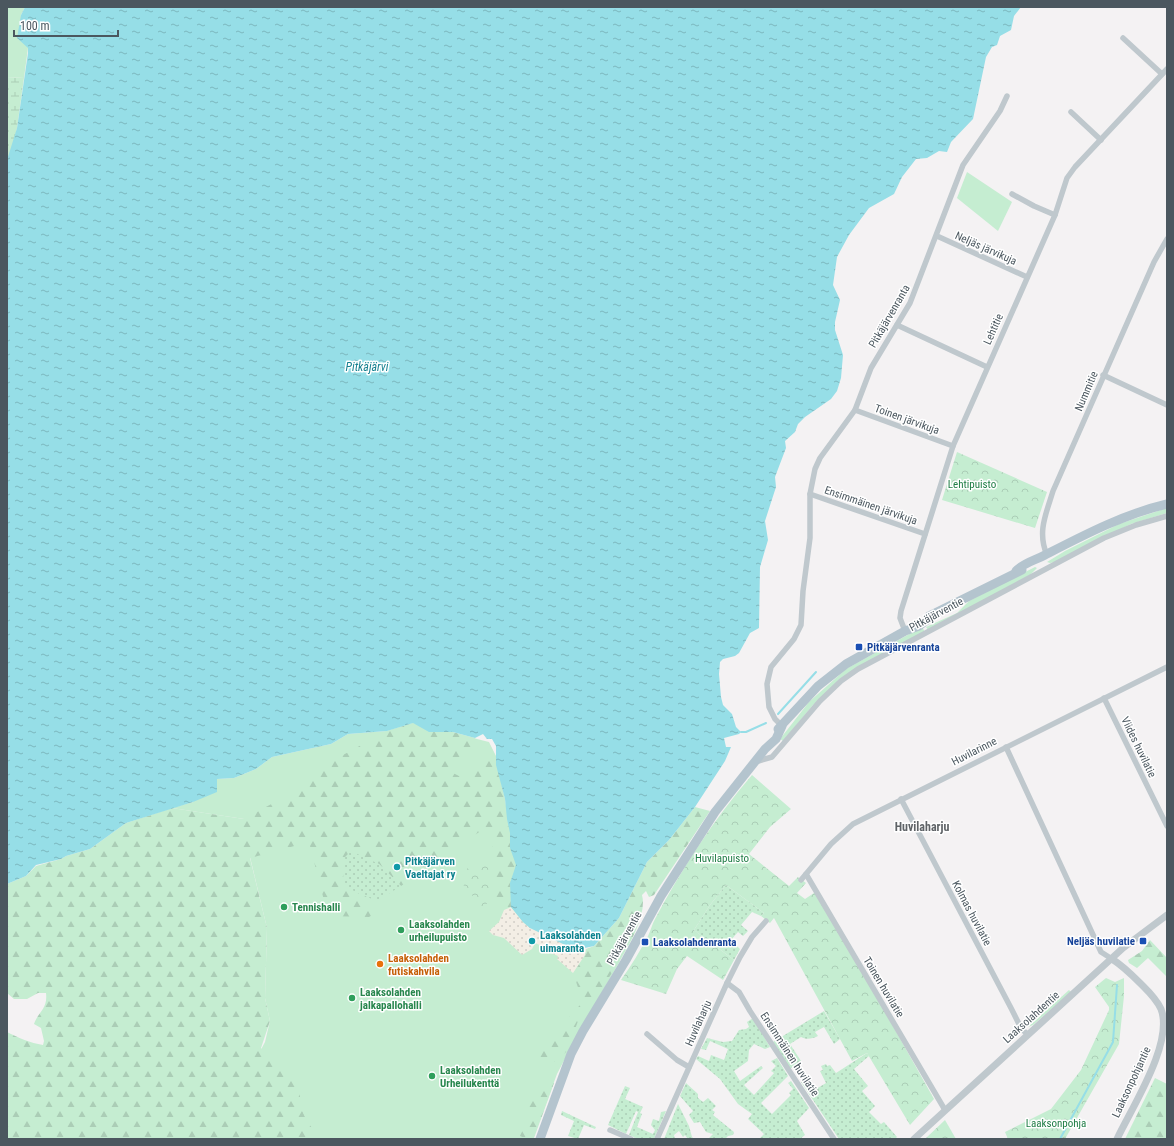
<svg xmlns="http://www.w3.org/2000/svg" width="1174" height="1146" font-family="'Roboto Condensed',sans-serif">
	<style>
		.grass { fill: #c5edd1 }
		.forest { fill: url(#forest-firs) }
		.wetland { fill: url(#wetland-marsh) }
		.sand { fill: url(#sand-dots) }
		.park { fill: url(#park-crowns) }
		.garden { fill: url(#garden-dots) }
		.water { fill: url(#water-ripples) }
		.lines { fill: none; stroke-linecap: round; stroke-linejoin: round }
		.stream { stroke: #96dee7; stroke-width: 2 }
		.minor { stroke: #bfc8cd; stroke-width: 5.5 }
		.tertiary { stroke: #bfc8cd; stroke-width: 7 }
		.primary { stroke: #b4c4ce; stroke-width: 9 }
		.transit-dot { fill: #1a4fb4; stroke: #fff; stroke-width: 1.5 }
		.culture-dot { fill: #0f9aa8; stroke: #fff; stroke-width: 1.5 }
		.leisure-dot { fill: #2e9e5b; stroke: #fff; stroke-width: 1.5 }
		.food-dot { fill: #e8710a; stroke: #fff; stroke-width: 1.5 }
		.labels { text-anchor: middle; stroke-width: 3; stroke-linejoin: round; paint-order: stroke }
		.street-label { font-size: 11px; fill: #4b575f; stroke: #fff }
		.park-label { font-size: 11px; fill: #1f7d45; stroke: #fff }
		.transit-label { font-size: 11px; font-weight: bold; fill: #164399; stroke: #fff; text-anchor: start }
		.culture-label { font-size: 11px; font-weight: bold; fill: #0d838f; stroke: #fff; text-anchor: start }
		.leisure-label { font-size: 11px; font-weight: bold; fill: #27864d; stroke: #fff; text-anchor: start }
		.food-label { font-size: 11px; font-weight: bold; fill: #c56008; stroke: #fff; text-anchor: start }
		.water-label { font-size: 12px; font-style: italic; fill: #168190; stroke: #fff }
		.neighbourhood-label { font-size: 12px; font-weight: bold; fill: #5f6367; stroke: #fff }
	</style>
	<defs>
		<pattern id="forest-firs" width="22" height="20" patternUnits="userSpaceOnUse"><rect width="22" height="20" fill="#c5edd1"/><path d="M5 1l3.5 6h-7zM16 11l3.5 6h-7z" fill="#abcdb6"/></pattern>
		<pattern id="wetland-marsh" width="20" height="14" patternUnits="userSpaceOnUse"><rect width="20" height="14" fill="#c5edd1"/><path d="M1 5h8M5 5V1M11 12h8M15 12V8" fill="none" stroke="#abcdb6"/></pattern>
		<pattern id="sand-dots" width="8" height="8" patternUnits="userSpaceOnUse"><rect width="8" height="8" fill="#f3eee5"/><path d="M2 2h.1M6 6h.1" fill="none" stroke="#d2cec7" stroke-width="1.8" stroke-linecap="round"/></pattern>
		<pattern id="park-crowns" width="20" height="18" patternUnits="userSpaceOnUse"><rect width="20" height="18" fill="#c5edd1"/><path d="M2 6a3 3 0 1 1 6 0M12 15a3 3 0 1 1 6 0" fill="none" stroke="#abcdb6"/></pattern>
		<pattern id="garden-dots" width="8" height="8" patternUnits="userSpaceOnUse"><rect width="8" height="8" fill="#c5edd1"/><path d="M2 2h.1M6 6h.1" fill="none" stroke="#abcdb6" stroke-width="1.8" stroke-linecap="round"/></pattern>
		<pattern id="water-ripples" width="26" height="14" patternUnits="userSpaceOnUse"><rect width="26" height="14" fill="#96dee7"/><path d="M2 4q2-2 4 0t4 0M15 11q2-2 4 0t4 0" fill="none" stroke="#7cb7be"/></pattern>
	</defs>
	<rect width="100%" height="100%" fill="#f4f2f3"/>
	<!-- grass -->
	<g class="grass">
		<path d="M7,7H25L21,15L28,48L24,78L7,77Z"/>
		<path d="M967,172L1012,202L998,231L957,198Z"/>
		<path d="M1167,508V513L1131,524L1055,562L1050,563L1047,562L1065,551L1119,524Z"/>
		<path d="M1035,567L1037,568L1030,575L928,630L926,627L957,613L969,601Z"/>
		<path d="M922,627L925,632L874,658L813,705L783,741L780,739L809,702L846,669Z"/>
		<path d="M413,723L489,742L496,756L530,928L580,949H586L620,961L581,1028L557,1074L533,1139H211L220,1128L265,1042L270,1021L265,998L267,928L250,857L244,819L172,808L193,802L216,779L234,778L256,769L272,757L331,744L348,734L387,731Z"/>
		<path d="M1069,990L1071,992L1033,1025L1028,1027Z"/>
	</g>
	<!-- forest -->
	<g class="forest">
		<path d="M413,723L429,732H453L475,738L479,746L474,755L453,765V773L459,776L490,756H496V765L505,799L507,819L510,833V848L516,865L510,883L511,907L507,908L503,914L494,899L495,883L492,843L485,828L401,886L379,864L351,851L367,898L370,899L377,912L369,917L328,916L309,842L250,858L267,928L265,998L270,1021L261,1048L279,1068L300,1086C299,1114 305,1118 320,1139H7V1032C19,1038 30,1043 43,1045L44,1041L41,1028L34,1024C38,1012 48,1009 46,993H38L27,999H14L7,993V884L26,876L36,866L61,859L66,856L90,849L126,823L172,808L244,819L297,790L332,761L387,731Z"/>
		<path d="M695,807L710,811L654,895L649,897L646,891L642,895C650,924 605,983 588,1008L582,1011L566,1052L549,1066L534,1061L536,1053L580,1005L582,999L573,973L585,955L586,949L594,946L619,918L647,862L669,840Z"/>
		<path d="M1150,940L1167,958V977L1148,958L1137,968L1129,963L1128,960L1142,951Z"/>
		<path d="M1155,1078L1167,1084V1139H1125Z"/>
		<path d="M551,1082L554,1083L534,1138L527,1139L520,1136C525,1125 535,1111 523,1103C529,1091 539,1087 551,1082Z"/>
	</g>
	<!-- wetland -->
	<path class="wetland" d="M7,77L24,78L17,128L7,176Z"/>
	<!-- sand -->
	<path class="sand" d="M511,907L523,922L530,928L580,949H586L585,955L573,973L557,959L558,956L548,952L549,949L535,943L532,949L522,955L504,938L493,935L489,931L499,922L504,910Z"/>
	<!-- park -->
	<g class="park">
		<path d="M957,452L1047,492L1035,528L942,500Z"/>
		<path d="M752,775L791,809L770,827L749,854L789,886L798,877L806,883L797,893L805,899L817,891L934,1099L910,1125L867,1053L852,1061L774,918L770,923L761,916L764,913L726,885L710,905L694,930L734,960L723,980L687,956L677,969L666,994L621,980C631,966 640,951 648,936C651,930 652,924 655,919C682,868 714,819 752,775Z"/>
		<path d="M485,860C491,874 496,897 483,908L460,881L468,874L466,870L470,866L474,870Z"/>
		<path d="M1106,978L1115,982L1124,978V996L1119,1044L1065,1139H1008L1005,1132L1051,1109L1081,1070L1109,1010V1007L1095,987Z"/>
		<path d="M945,1120L956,1139H925Z"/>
	</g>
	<!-- garden -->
	<g class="garden">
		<path d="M351,851L379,864L401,886L377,901L355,892L343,882L344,858Z"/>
		<path d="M726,885L764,913L761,916L752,912L741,925L748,931L743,936L738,932L731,940L740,949L734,960L694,930L710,905Z"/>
		<path d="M824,1011L840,1039L834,1044L824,1027L815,1032L818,1036C812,1039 806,1040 801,1037L790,1044L801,1061L790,1069L773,1042Z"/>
		<path d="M753,1018L770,1047L765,1049L754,1044L749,1050L748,1061L734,1071L740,1081L761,1066L763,1068L744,1085L754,1095L774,1073L771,1071L776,1066L771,1061L777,1058L788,1076L761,1103L772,1114L791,1095L789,1093L793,1089L788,1083L791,1081L809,1108L797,1121L805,1135L800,1139H759L764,1134L748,1119L752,1114L738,1104L720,1079L696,1059L698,1056L709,1061L711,1055L724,1060L728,1049L710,1041L706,1050L701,1049L707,1038L723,1042L732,1041L739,1030L746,1029L749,1027L747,1022Z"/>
		<path d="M867,1053L869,1056L854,1069L868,1086L862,1091L875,1106L869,1112L881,1124L884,1122L897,1137L895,1139H839L801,1082L806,1080L816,1089L826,1083L820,1071L823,1070L821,1066L826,1064L827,1066L830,1065L836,1073Z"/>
		<path d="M686,1083L698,1094V1098L703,1102L708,1098L716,1106L712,1110L715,1112L713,1115L734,1132L733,1135L728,1136L725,1139H708L713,1134L706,1132L700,1122L694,1123L689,1115L693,1111L680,1096Z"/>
		<path d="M625,1086L630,1088L625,1099L643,1107L640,1113L642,1114L637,1127L653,1134L655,1130L651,1125L653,1119L659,1121L661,1112L666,1111L654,1139H638L629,1135L638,1112L636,1111L626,1134L608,1125Z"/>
		<path d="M678,1104L689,1126L692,1137L694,1139H688L685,1135L683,1137L679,1131L674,1135L675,1139H664Z"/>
		<path d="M562,1111L596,1127L595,1129L584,1125L578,1139L568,1136L574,1121L561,1115Z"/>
	</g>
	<!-- water -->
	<path class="water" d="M25,7H1021L1014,16L1011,30L1000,36L997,45L992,47L986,57L973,119L951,142L947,152L939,151L927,158L916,159L902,177L894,194L869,208L849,235L837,257L833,285L840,300L835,322V330L843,355L841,378L837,391L831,399L805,417L798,424L795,432L785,441L786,448L775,477L776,487L765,521L768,540L760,567L759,628L750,633L739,653L735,656L723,659L720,662L719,674L721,697L723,705L732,714L736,727L741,732L739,734L724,738L726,747H731L725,761L695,807L669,840L647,862L619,918L594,946L580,949L565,945L530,928L523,922L511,907L510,883L516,865L510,848V833L507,819L505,799L496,765V746L492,739H487L483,734L475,738L453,732H429L413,723L387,731L348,734L331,744L272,757L256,769L234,778L217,779V792L193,802L126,823L90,849L66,856L61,859L36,865L26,876L7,884V160L17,128L28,53V48L17,38L21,15Z"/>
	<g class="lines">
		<!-- stream -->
		<g class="stream">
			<path d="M778,714L816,672"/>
			<path d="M741,732H746L766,723"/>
			<path d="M1060,1139L1113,1042L1117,985"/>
		</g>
		<!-- minor -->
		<g class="minor">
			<path d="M1123,38L1162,74"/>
			<path d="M1071,112L1101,140"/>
			<path d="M1012,194L1034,206L1055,215"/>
			<path d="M937,236L1027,277"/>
			<path d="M897,325L987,367"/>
			<path d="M1103,375L1167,405"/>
			<path d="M855,410L953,446"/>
			<path d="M810,494L925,534"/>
			<path d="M1047,555C1037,532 1046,514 1053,491L1154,262L1167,239"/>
			<path d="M905,631L900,618L901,611L953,446L1055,215L1067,178L1075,167L1167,69"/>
			<path d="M1104,698L1167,826"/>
			<path d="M782,726L775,719L769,707L767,684L771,667L794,639L801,625L803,591L810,538V494L815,469L820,458L855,410L871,368L910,303L963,165L1000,111L1007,96"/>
			<path d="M1006,747L1101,952L1112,959"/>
			<path d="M755,762L772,757L820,701L841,681L858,669L1104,538L1136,525L1167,516"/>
			<path d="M901,799L1011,1008L1021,1028L1028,1035"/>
			<path d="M806,874L945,1110"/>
			<path d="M801,880L831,844L853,824L1167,667"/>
			<path d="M727,983L739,992L750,1011L834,1139"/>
			<path d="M647,1034L677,1060L689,1067"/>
			<path d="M610,1130L631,1139"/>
			<path d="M657,1139L727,983L740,957L752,937L766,921"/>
		</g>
		<!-- tertiary -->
		<g class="tertiary">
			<path d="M1112,959C1123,966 1131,974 1140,983C1148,991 1156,998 1161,1009C1174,1043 1132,1107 1117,1139"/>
			<path d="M914,1139L1123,948L1167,915"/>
		</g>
		<!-- primary -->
		<g class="primary">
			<path d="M1016,571C1025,562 1034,561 1045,555C1084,535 1124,514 1167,504"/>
			<path d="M929,616L1022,570"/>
			<path d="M778,729L818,686L846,664L905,631L919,626L935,614"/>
			<path d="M540,1139L571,1054L583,1031L626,960L661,896L715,812L765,749L776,739L782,726"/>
		</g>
	</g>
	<!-- markers -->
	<g class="transit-dot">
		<rect x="855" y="643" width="8" height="8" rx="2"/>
		<rect x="1139" y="937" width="8" height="8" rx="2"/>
		<rect x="641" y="938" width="8" height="8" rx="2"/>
	</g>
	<g class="culture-dot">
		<circle cx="397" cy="867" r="4"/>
		<circle cx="532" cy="941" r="4"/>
	</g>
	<g class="leisure-dot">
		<circle cx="284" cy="907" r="4"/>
		<circle cx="401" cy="930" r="4"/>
		<circle cx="352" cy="998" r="4"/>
		<circle cx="432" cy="1076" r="4"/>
	</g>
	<circle class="food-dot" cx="380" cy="964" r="4"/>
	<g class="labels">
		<!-- street labels -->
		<g class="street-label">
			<text transform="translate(986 248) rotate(24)" y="4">Neljäs järvikuja</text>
			<text transform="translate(889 316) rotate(-60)" y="4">Pitkäjärvenranta</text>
			<text transform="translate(993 329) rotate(-66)" y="4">Lehtitie</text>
			<text transform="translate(1086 391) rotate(-67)" y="4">Nummitie</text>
			<text transform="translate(907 419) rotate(20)" y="4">Toinen järvikuja</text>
			<text transform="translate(871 505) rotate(19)" y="4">Ensimmäinen järvikuja</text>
			<text transform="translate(936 614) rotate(-28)" y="4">Pitkäjärventie</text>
			<text transform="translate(1139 747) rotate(64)" y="4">Viides huvilatie</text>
			<text transform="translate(974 751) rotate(-27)" y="4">Huvilarinne</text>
			<text transform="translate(972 913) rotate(62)" y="4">Kolmas huvilatie</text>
			<text transform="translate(624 938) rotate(-61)" y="4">Pitkäjärventie</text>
			<text transform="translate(884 987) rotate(59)" y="4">Toinen huvilatie</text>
			<text transform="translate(1031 1017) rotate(-42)" y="4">Laaksolahdentie</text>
			<text transform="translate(698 1023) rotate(-66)" y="4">Huvilaharju</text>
			<text transform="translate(790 1054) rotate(57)" y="4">Ensimmäinen huvilatie</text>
			<text transform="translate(1131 1082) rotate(-65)" y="4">Laaksonpohjantie</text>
		</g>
		<!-- park labels -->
		<g class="park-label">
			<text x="972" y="488">Lehtipuisto</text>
			<text x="722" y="862">Huvilapuisto</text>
			<text x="1056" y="1127">Laaksonpohja</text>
		</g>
		<!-- transit labels -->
		<g class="transit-label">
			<text x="867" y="651">Pitkäjärvenranta</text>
			<text x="1135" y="945" text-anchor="end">Neljäs huvilatie</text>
			<text x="653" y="946">Laaksolahdenranta</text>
		</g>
		<!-- culture labels -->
		<g class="culture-label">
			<text x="405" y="865">Pitkäjärven<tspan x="405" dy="13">Vaeltajat ry</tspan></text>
			<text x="540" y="939">Laaksolahden<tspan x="540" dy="13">uimaranta</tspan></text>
		</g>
		<!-- leisure labels -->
		<g class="leisure-label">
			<text x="292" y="911">Tennishalli</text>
			<text x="409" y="928">Laaksolahden<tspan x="409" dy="13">urheilupuisto</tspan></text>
			<text x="360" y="996">Laaksolahden<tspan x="360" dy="13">jalkapallohalli</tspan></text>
			<text x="440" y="1074">Laaksolahden<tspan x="440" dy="13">Urheilukenttä</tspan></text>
		</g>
		<!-- food labels -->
		<g class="food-label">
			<text x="388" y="962">Laaksolahden<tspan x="388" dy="13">futiskahvila</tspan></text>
		</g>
		<!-- water labels -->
		<g class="water-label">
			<text x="367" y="371">Pitkäjärvi</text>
		</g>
		<!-- neighbourhood labels -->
		<g class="neighbourhood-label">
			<text x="922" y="831">Huvilaharju</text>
		</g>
	</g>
	<!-- border -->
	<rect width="1174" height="1146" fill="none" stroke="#4b575f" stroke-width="16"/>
	<!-- scale -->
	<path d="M14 30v6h104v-6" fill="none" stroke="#4b575f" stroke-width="2"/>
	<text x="20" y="30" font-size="12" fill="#4b575f" stroke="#ffffff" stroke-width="3" paint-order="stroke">100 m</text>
</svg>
